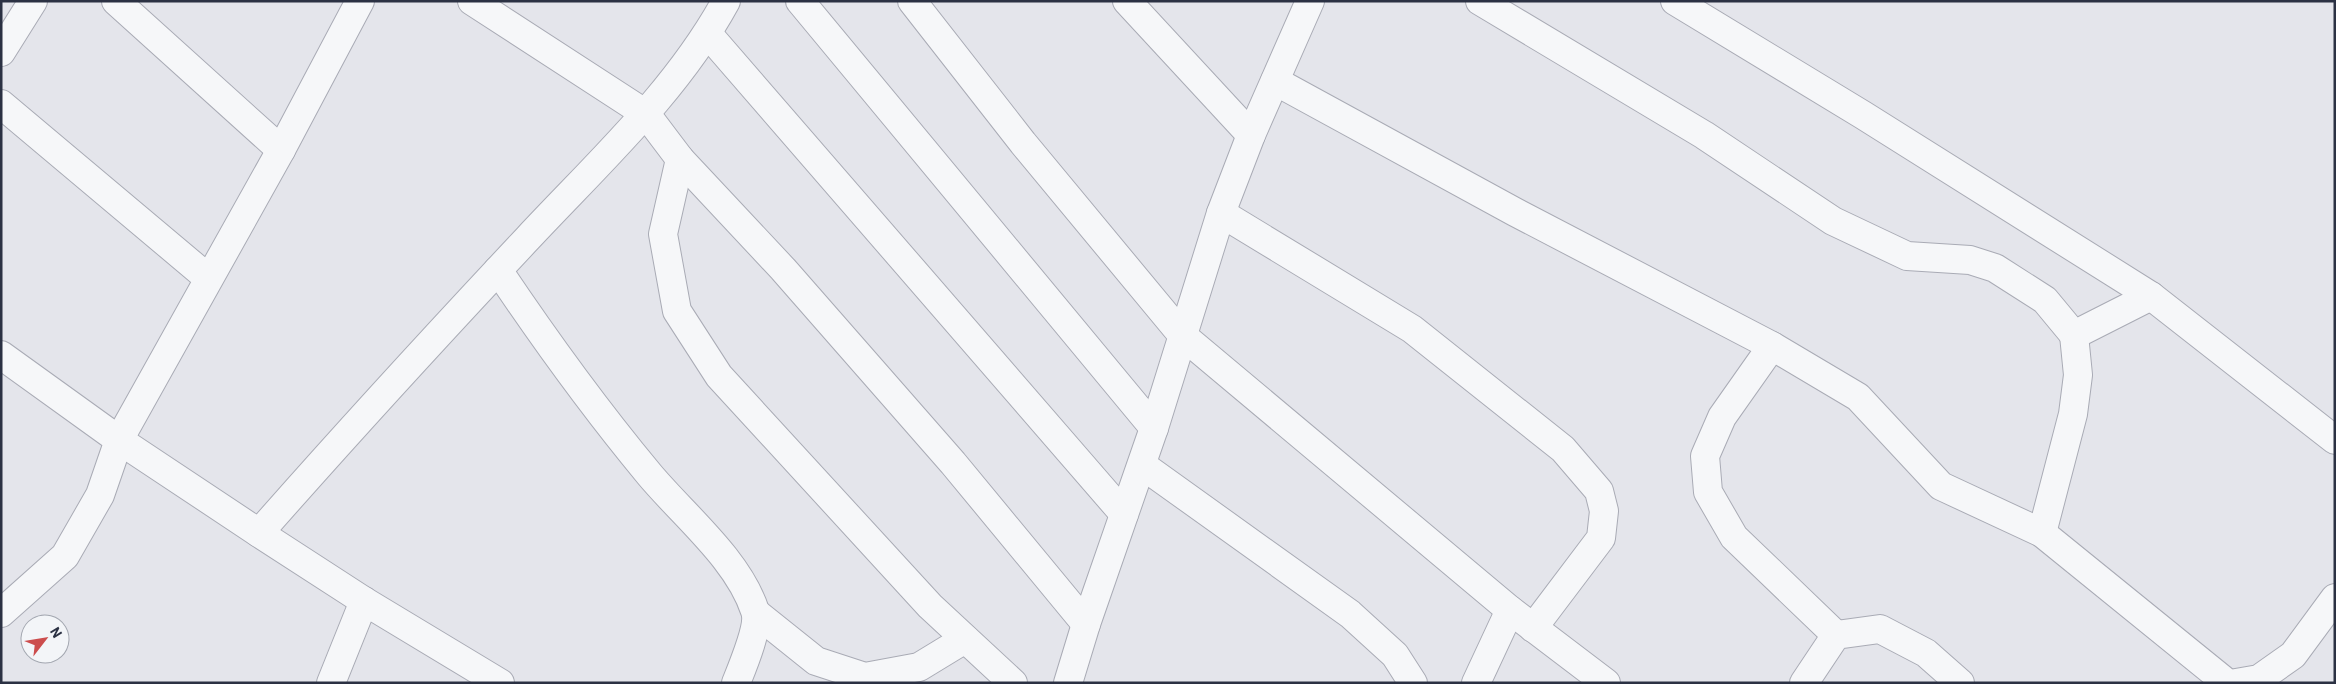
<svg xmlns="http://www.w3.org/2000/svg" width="2336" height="684" font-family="Barlow,sans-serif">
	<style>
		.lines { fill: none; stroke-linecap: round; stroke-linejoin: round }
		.minor-casing { stroke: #a9abb5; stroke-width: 30 }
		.minor { stroke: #f6f7f9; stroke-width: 28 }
	</style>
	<rect width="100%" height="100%" fill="#e4e5eb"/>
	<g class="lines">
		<!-- minor casing -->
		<g class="minor-casing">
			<g id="minor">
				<path d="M116,1L281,150"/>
				<path d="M472,1L646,114L680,159L783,269L953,463L1086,624"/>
				<path d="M800,1L1154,428"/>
				<path d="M912,1L1023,143L1183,336L1510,610L1606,683"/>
				<path d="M1127,1L1251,135"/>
				<path d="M1480,1L1704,135L1833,221L1907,256L1970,260L1995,268L2045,300L2074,335L2151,296"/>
				<path d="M1675,1L1863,115L2151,296L2335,440"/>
				<path d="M708,34L1124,514"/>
				<path d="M1,52L33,1"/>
				<path d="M1275,81L1515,212L1772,346L1858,397L1941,486L2042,533L2227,683"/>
				<path d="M1,104L208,278"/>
				<path d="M680,159L663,234L677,311L719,376L930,606L1013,683"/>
				<path d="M1221,213L1412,329L1563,449L1599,491L1604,511L1601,538L1533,628"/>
				<path d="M498,270C545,340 595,409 649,474C684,516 738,559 755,611C760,625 742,668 736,683"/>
				<path d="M1772,346L1722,417L1705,456L1708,492L1734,537L1836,635"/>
				<path d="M1,355L119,440L259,533L364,601L500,683"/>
				<path d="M1142,465L1350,614L1395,655L1413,683"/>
				<path d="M259,533C347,433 437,335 528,238C598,163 677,91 726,1"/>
				<path d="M2042,533L2073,414L2078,375L2074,335"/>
				<path d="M1,613L65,556L100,495L119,440L281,150L360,1"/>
				<path d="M756,613L816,661L865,677L919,667L965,639"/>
				<path d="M331,683L364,601"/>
				<path d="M1068,683L1086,624L1154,428L1221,213L1251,135L1310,1"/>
				<path d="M1476,683L1510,610"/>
				<path d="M1804,683L1836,635L1880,629L1926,653L1960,683"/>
				<path d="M2236,683L2259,679L2293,655L2335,598"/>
			</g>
		</g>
		<!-- minor -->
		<use href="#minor" class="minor"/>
	</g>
	<!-- border -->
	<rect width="2336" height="684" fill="none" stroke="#2b3143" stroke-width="5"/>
	<!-- north arrow -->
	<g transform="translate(45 639) rotate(59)"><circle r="24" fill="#f3f5f8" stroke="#a3a7b0"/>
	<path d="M0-4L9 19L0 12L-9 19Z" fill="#cc4d4d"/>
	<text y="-8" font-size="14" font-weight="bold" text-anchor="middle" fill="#2b3143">N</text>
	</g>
</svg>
